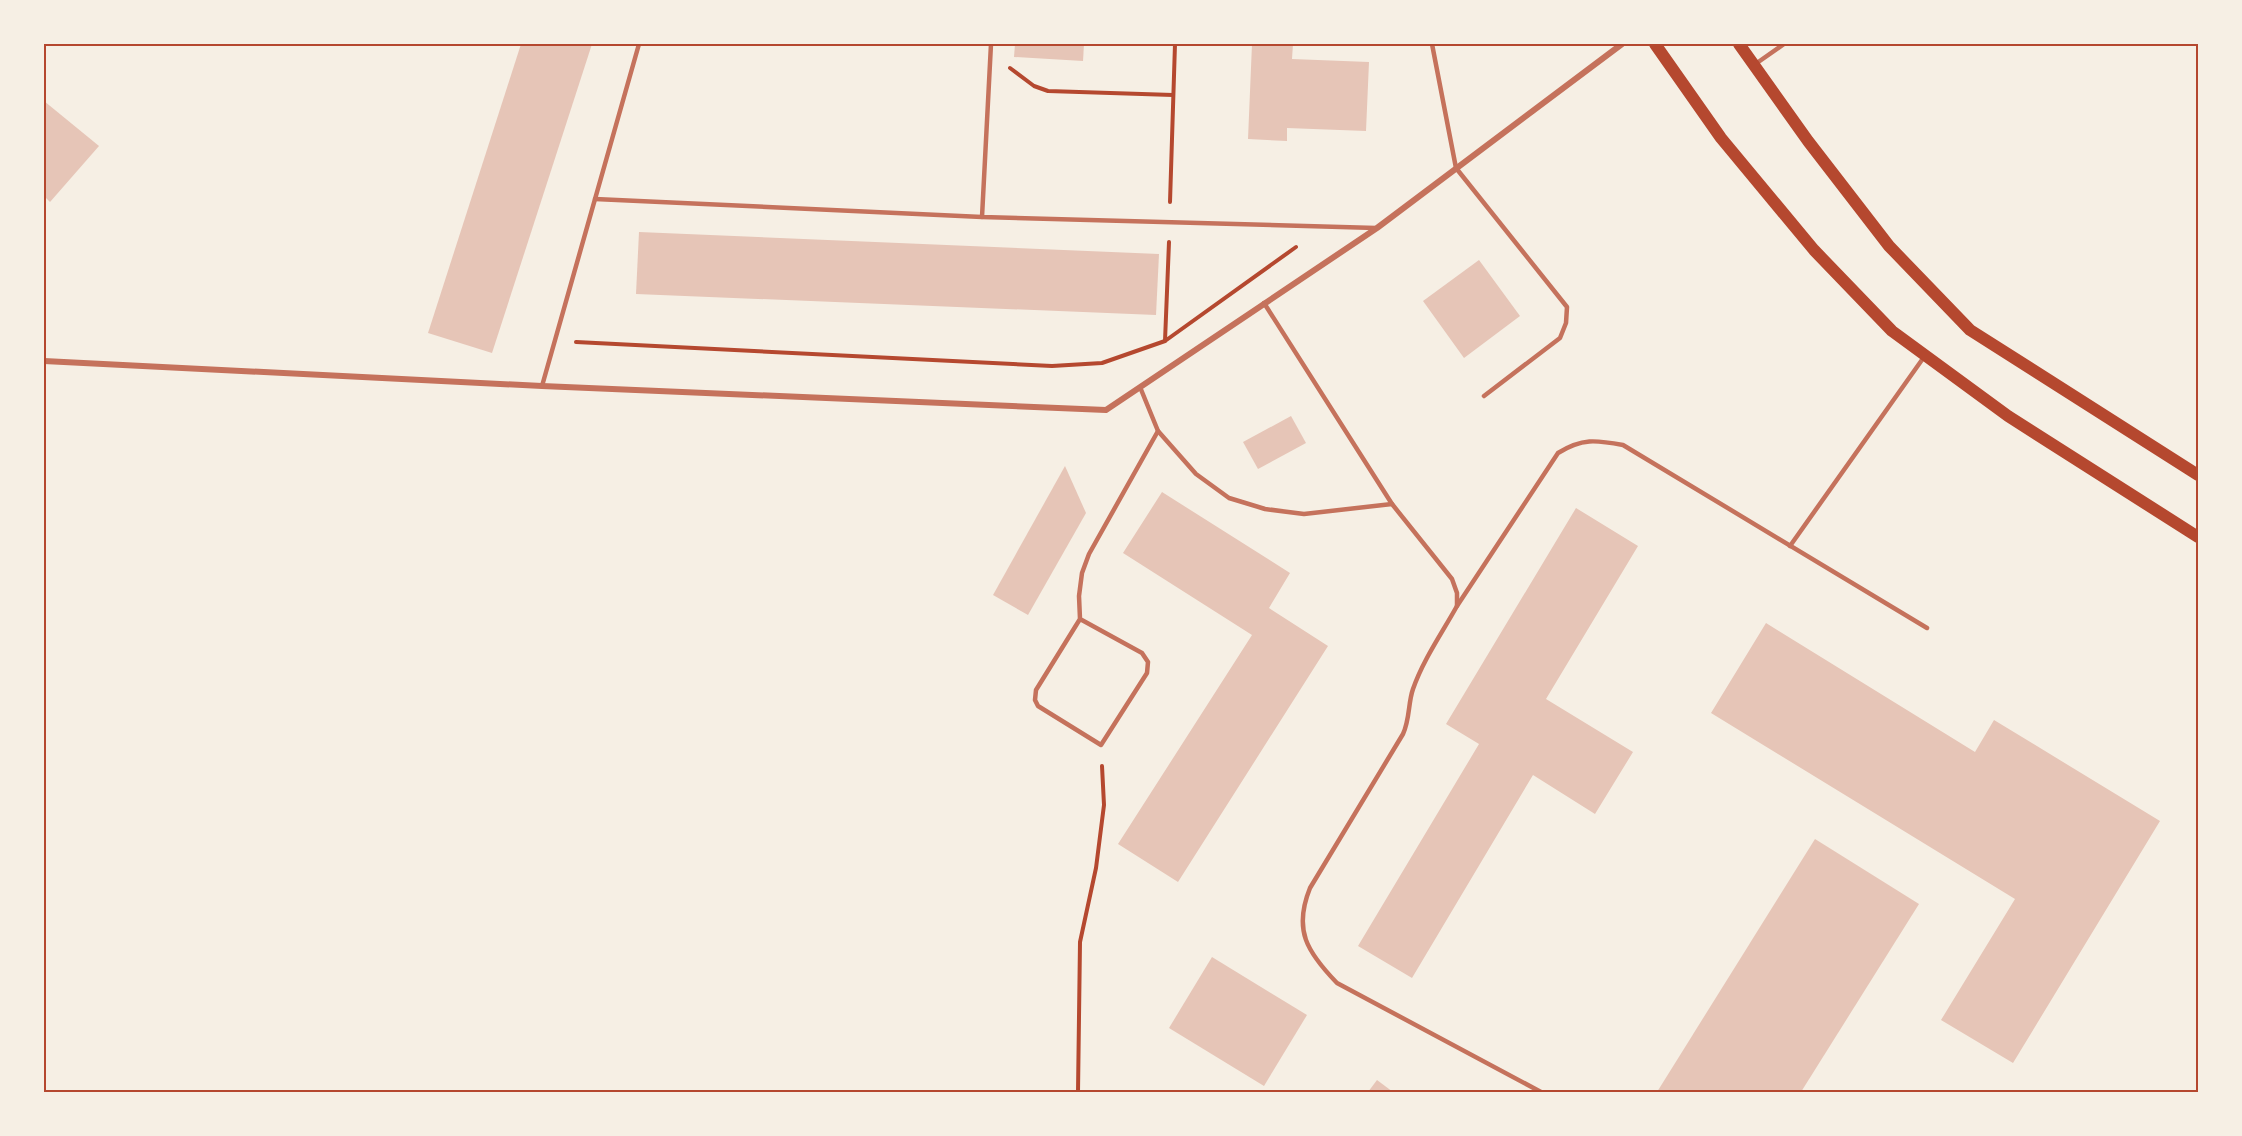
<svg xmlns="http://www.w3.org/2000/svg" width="2242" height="1136" font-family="Raleway,sans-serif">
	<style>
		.building { fill: #e6c5b7 }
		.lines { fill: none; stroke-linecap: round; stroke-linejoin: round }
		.path { stroke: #b5482f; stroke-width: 4 }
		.service { stroke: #c5725c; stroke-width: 4.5 }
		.minor { stroke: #c5725c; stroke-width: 6 }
		.secondary { stroke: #b5482f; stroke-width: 12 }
		.neatline { fill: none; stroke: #b5482f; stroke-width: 2 }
	</style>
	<rect width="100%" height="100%" fill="#f6efe4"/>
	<!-- building -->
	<g class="building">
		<path d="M521,44H592L492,353L428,333Z"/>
		<path d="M1015,44H1084L1083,61L1014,57Z"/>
		<path d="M1252,44H1293L1292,59L1369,62L1366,131L1287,128V141L1248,139Z"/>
		<path d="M44,101L99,146L50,202L44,196Z"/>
		<path d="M639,232L1159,254L1156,315L636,294Z"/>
		<path d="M1479,260L1520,316L1464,358L1423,301Z"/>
		<path d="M1291,416L1306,443L1258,469L1243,442Z"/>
		<path d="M1065,466L1086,513L1028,615L993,595Z"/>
		<path d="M1162,492L1290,573L1269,608L1328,646L1178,882L1118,844L1252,635L1123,553Z"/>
		<path d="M1576,508L1638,546L1546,699L1633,752L1595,814L1533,775L1412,978L1358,946L1479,744L1446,724Z"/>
		<path d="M1766,623L1975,752L1994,720L2160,821L2013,1063L1941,1020L2015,899L1711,713Z"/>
		<path d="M1815,839L1919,904L1801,1092H1657Z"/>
		<path d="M1212,957L1307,1015L1264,1086L1169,1028Z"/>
		<path d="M1377,1080L1393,1092H1368Z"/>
	</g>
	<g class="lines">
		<!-- path -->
		<g class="path">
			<path d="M1010,68L1034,86L1048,91L1173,95"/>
			<path d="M1170,202L1175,44"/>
			<path d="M1169,242L1165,341L1296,247"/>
			<path d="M576,342L1052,366L1102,363L1165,341"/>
			<path d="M1078,1092L1080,942L1096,868L1104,805L1102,766"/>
		</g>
		<!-- service -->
		<g class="service">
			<path d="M991,44L982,217L1376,228"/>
			<path d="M1432,44L1456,168L1567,307L1566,323L1560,338L1484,396"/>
			<path d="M1754,65L1784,44"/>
			<path d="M595,199L982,217"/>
			<path d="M1264,303L1392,504"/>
			<path d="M542,386L639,44"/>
			<path d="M1158,431L1196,474L1229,498L1265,509L1304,514L1392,504L1452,579L1457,593V606C1442,633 1423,660 1413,689C1408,703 1410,719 1403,734L1310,888C1293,930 1307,952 1337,983L1541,1092"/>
			<path d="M1790,546L1924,357"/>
			<path d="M1457,606L1558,453C1582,438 1596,440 1623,445L1927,628"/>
			<path d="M1080,619L1142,653L1148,662L1147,673L1101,745L1038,706L1035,700L1036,690L1080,619L1079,596L1082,573L1089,554L1158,431L1140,387"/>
		</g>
		<!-- minor -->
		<path class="minor" d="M44,361L542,386L1106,410L1377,228L1622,44"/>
		<!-- secondary -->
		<g class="secondary">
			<path d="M1655,44L1721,138L1814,250L1892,331L2008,416L2198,537"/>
			<path d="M1739,44L1808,141L1889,246L1970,330L2198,475"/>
		</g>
	</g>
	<!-- border -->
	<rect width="2242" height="1136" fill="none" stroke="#f6efe4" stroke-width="90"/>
	<rect x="45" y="45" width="2152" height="1046" class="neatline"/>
</svg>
